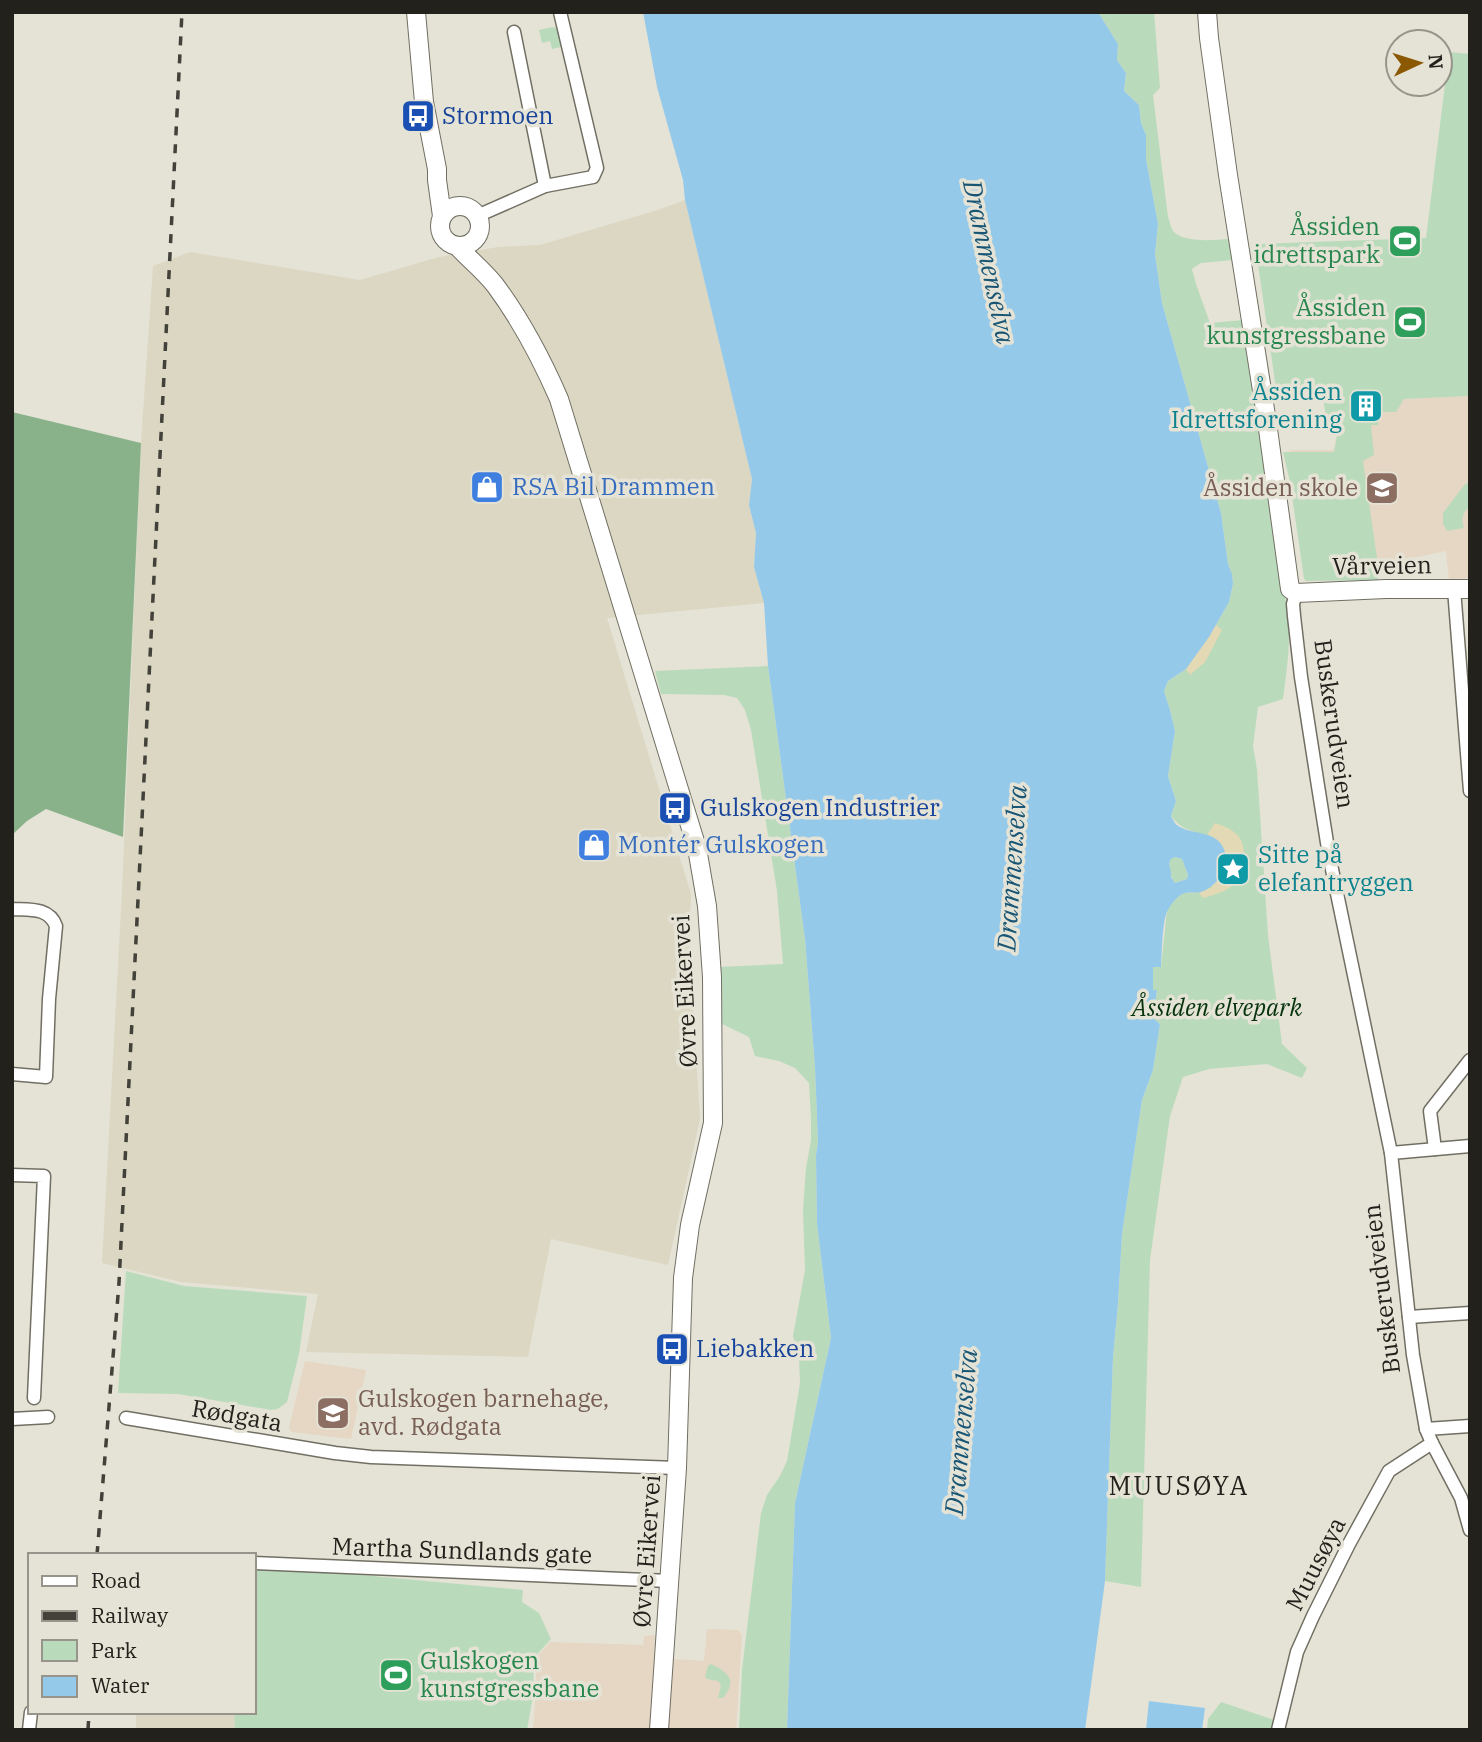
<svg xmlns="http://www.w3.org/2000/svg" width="1482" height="1742" font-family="'IBM Plex Serif',serif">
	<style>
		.built { fill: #dbd7c3 }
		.education { fill: #e6d6c4 }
		.green { fill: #badbbb }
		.forest { fill: #89b28b }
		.sand { fill: #e3d9b4 }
		.water { fill: #95c9ea; fill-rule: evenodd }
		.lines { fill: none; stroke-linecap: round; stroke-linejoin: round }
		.street-casing { stroke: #716f63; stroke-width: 15 }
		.secondary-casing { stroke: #716f63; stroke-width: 20 }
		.street { stroke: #fff; stroke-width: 12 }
		.secondary { stroke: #fff; stroke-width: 18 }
		.rail { stroke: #42413a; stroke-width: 3.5; stroke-dasharray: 9 9; stroke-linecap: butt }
		.labels { text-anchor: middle; stroke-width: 7; stroke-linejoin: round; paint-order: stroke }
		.transit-label { font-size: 24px; fill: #164399; stroke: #e5e3d5; text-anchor: start }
		.leisure-label { font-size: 24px; fill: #27864d; stroke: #e5e3d5; text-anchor: end }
		.culture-label { font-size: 24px; fill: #0d838f; stroke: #e5e3d5; text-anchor: end }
		.shop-label { font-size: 24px; fill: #366cbe; stroke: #e5e3d5; text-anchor: start }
		.education-label { font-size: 24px; fill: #785e54; stroke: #e5e3d5; text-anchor: end }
		.street-label { font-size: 24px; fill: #22211c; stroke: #e5e3d5 }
		.park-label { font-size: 24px; font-style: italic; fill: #05330d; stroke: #e5e3d5 }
		.water-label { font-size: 26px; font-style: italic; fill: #195676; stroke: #e5e3d5 }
		.neighbourhood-label { font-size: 26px; letter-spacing: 2px; fill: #22211c; stroke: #e5e3d5 }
	</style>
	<rect width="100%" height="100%" fill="#e5e3d5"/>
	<!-- built -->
	<g class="built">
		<path d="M685,200L752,479L749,504L756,533L754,567L764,603L607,618L691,894L689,941L700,1119L668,1265L551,1239L528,1357L306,1352L318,1294L181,1282L102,1263L122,891L141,443L153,266L190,252L360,280L439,257L498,247L540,245L661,209Z"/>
		<path d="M136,1712H234L235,1730H136Z"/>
	</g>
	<!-- education -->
	<g class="education">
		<path d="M1470,396V578L1449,579L1446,551L1309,580L1289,450H1334L1338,425H1377L1378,412L1403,399Z"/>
		<path d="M305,1361L366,1370L351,1439L292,1432L289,1428Z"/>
		<path d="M707,1629L738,1630L742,1635L736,1730H668L673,1659L704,1661Z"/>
		<path d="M655,1635L650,1730H533L536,1689V1658L550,1642L643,1645L644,1636Z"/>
	</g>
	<!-- green -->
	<g class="green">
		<path d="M1098,12H1154L1160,88L1153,95L1168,217C1170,222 1171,229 1174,232C1185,243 1215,240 1229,239L1233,260L1201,263L1192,269L1196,284L1210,323L1244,320L1284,592C1293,632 1288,659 1283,699L1258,707L1253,746L1257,769L1268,935L1282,1044L1307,1068L1302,1078L1267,1064L1209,1069L1183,1077L1170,1116L1150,1260L1141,1587L1105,1581L1113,1357L1118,1304L1122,1234L1142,1100L1153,1070L1160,1024L1153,1018L1157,991L1152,990L1153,966L1161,967L1167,910L1177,897L1184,893L1199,892L1220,877L1226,866L1225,854L1213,837C1196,833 1181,830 1171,816L1176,801L1168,776L1175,731L1170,710L1164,691L1168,681L1186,669L1209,637L1229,602L1233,584L1232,574L1228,564L1221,513L1162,303L1155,254L1158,224L1146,159V135L1141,123L1139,105L1124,91L1126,73L1117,60L1118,44Z"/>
		<path d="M552,27L560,29L565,46L552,49L550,41L542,43L539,30Z"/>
		<path d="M1449,52L1470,54V396L1404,399L1396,412H1379L1378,425H1371L1374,455L1363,461L1377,558L1378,580L1306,581L1304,579L1290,482L1283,452H1334L1339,425L1326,416L1321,388H1276L1255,244L1426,238Z"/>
		<path d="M1470,482V506C1462,514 1461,518 1464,528L1447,531L1443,524V513L1465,484Z"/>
		<path d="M768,666L805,939L815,1067L818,1142L816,1155L817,1224L831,1338L795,1503L787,1730H739L742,1670L761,1513L767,1495L780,1476L787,1461L800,1383L799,1357L793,1336L805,1270L803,1210L806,1168L811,1140V1119L809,1083L795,1068L779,1061L755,1056L749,1037L720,1023L718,967L783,964L777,891L751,730L745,710L737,698L724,695L661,694L655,671Z"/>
		<path d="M1175,857L1182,859L1188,875L1187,879L1175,883C1170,876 1167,866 1171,858Z"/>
		<path d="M126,1271L184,1286L307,1296L299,1354L287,1402L278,1409L271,1410L178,1394L118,1393Z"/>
		<path d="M254,1565L523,1590L522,1602L539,1613L551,1639L534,1658L533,1696L527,1730H235L234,1712H254Z"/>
		<path d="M711,1664C730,1673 737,1681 723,1698H718L721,1685L718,1681L707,1679L705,1676L708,1666Z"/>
		<path d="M1221,1702L1280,1722L1278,1730H1207L1208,1719Z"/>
	</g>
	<!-- forest -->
	<path class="forest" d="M12,412L141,443L123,837L46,809L27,821L12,835Z"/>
	<!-- sand -->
	<g class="sand">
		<path d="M1216,625L1222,630L1205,662L1190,675L1186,669Z"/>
		<path d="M1215,823C1235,830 1245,836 1244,859C1244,866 1243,875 1238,880C1231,890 1215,895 1203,898L1199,893L1212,887L1213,837L1207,835Z"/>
	</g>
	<!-- water -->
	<g class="water">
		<path d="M643,12H1098L1118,44L1117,60L1126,73L1124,91L1139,105L1141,123L1146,135V159L1158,224L1155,254L1162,303L1221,513L1228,564L1232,574L1233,584L1229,602L1209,637L1186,669L1168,681L1164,691L1170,710L1175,731L1168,776L1176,801L1171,816C1171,817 1176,825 1177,825C1190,835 1211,830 1221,844C1234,862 1219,886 1201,892C1196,893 1190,892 1185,893C1178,895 1173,902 1169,908C1162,917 1162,953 1161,967H1153V990H1157L1153,1018L1160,1024L1153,1070L1142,1100L1122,1234L1118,1304L1113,1357L1105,1581L1085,1730H787L795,1503L831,1338L817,1224L816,1155L818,1142L815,1067L805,939L768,666L764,603L754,567L756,533L749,505L752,479L685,200L683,180L657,87ZM1175,857L1182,859L1188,875L1187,879L1175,883L1171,877C1172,870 1167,864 1171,859Z"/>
		<path d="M1149,1701L1205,1708L1202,1730H1146Z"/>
	</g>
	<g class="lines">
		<!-- street casing -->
		<g class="street-casing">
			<g id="street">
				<path d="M545,186L593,177L597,168L560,12"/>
				<path d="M477,216L545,186L514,32"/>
				<path d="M1454,589L1470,791"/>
				<path d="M1296,593L1293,604L1294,616L1301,677L1318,786L1329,855L1391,1153L1413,1355L1426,1429L1432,1443L1461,1498L1470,1530"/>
				<path d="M12,909C29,910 49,907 56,926L49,999L46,1077L12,1074"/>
				<path d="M1435,1149L1430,1111L1470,1060"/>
				<path d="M1391,1153L1470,1146"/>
				<path d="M12,1175L44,1176L34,1398"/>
				<path d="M1409,1317L1470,1313"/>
				<path d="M126,1418L335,1453L371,1457L677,1468"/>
				<path d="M12,1419L48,1417"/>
				<path d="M1426,1429L1470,1426"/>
				<path d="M254,1563L669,1581"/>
				<path d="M29,1730L31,1712"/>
				<path d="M1278,1730L1297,1652L1313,1616L1349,1544L1389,1471L1432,1443"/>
			</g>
		</g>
		<!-- secondary casing -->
		<g class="secondary-casing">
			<g id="secondary">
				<path d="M416,12L424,102L437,169V180L442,216"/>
				<path d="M1207,12L1209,38L1228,175L1267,422L1290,589L1296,593L1386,589H1470"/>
				<circle cx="460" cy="226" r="20"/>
				<path d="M457,246C469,259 484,271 495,285C521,320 542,360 559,399L697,848L707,906L712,977L713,1123L690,1225L683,1278L677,1468L659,1730"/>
			</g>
		</g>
		<!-- street -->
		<use href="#street" class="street"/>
		<!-- secondary -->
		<use href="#secondary" class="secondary"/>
		<!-- rail -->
		<g class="rail">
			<path d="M97,1555L119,1283L182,12"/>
			<path d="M88,1730L89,1712"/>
		</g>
	</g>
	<!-- icons -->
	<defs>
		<g id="bus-square" transform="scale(1.75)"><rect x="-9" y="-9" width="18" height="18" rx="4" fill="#1a4fb4" stroke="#e5e3d5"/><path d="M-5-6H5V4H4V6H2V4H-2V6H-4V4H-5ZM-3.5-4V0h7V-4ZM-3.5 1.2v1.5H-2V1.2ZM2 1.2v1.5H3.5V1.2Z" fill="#fff"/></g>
		<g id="stadium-square" transform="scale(1.75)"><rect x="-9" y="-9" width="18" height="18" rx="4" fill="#2e9e5b" stroke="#e5e3d5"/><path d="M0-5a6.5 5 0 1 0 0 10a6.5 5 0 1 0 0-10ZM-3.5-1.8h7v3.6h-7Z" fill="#fff"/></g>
		<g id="building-square" transform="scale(1.75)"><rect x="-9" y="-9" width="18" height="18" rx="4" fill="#0f9aa8" stroke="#e5e3d5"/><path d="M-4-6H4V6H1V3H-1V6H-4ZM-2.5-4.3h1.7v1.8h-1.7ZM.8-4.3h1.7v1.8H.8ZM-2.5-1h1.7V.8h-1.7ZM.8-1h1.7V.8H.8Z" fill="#fff"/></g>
		<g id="shop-square" transform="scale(1.75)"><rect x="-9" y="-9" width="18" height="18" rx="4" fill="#3f7fe0" stroke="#e5e3d5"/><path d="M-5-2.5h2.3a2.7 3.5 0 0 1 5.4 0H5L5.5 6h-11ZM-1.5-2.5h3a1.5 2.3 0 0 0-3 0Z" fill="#fff"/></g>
		<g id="school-square" transform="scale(1.75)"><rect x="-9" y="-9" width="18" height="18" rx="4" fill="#8d6e63" stroke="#e5e3d5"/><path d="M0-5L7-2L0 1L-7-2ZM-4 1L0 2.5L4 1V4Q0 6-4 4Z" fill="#fff"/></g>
		<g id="sight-square" transform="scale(1.75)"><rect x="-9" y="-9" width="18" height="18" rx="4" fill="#0f9aa8" stroke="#e5e3d5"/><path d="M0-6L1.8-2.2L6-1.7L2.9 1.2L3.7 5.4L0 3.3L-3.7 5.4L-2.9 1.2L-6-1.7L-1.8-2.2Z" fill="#fff"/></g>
	</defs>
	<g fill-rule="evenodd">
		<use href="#bus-square" x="418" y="116"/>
		<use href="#stadium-square" x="1405" y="241"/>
		<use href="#stadium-square" x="1410" y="322"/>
		<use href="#building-square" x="1366" y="406"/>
		<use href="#shop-square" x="487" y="487"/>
		<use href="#school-square" x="1382" y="488"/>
		<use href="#bus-square" x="675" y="808"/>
		<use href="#shop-square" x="594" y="845"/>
		<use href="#sight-square" x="1233" y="869"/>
		<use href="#bus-square" x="672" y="1349"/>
		<use href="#school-square" x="333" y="1413"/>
		<use href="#stadium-square" x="396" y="1675"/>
	</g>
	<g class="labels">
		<!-- transit labels -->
		<g class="transit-label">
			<text x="442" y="124">Stormoen</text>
			<text x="700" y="816">Gulskogen Industrier</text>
			<text x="696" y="1357">Liebakken</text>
		</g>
		<!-- leisure labels -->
		<g class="leisure-label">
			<text x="1380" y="235">Åssiden<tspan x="1380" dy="28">idrettspark</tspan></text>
			<text x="1386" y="316">Åssiden<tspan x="1386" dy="28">kunstgressbane</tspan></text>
			<text x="420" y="1669" text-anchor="start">Gulskogen<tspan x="420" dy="28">kunstgressbane</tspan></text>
		</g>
		<!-- culture labels -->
		<g class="culture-label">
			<text x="1342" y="400">Åssiden<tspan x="1342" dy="28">Idrettsforening</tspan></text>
			<text x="1258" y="863" text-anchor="start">Sitte på<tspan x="1258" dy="28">elefantryggen</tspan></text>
		</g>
		<!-- shop labels -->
		<g class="shop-label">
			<text x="512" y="495">RSA Bil Drammen</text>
			<text x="618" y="853">Montér Gulskogen</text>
		</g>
		<!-- education labels -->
		<g class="education-label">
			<text x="1358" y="496">Åssiden skole</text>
			<text x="358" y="1407" text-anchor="start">Gulskogen barnehage,<tspan x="358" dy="28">avd. Rødgata</tspan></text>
		</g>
		<!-- street labels -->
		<g class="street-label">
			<text transform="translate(1382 566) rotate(-1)" y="8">Vårveien</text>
			<text transform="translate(1334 724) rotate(82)" y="8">Buskerudveien</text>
			<text transform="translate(685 991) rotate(-93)" y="8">Øvre Eikervei</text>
			<text transform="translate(1382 1289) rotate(-97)" y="8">Buskerudveien</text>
			<text transform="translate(237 1416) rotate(10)" y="8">Rødgata</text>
			<text transform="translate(462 1551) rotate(2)" y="8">Martha Sundlands gate</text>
			<text transform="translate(647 1551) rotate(-86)" y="8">Øvre Eikervei</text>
			<text transform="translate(1316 1564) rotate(-63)" y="8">Muusøya</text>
		</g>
		<!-- park labels -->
		<g class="park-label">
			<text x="1217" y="1016">Åssiden elvepark</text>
		</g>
		<!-- water labels -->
		<g class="water-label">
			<text transform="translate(989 262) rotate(78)" y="9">Drammenselva</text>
			<text transform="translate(1012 868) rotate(-86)" y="9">Drammenselva</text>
			<text transform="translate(961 1432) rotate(-85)" y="9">Drammenselva</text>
		</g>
		<!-- neighbourhood labels -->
		<g class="neighbourhood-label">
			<text x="1179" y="1495">MUUSØYA</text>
		</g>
	</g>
	<!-- border -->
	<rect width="1482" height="1742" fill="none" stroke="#22211c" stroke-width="28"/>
	<!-- legend -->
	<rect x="28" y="1553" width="228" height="161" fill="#e5e3d5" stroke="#97958b" stroke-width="2"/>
	<rect x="42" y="1576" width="35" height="10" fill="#ffffff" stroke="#97958b" stroke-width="2"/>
	<text x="91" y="1588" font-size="21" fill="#22211c">Road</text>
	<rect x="42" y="1611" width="35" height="10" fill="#42413a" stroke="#97958b" stroke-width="2"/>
	<text x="91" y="1623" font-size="21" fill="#22211c">Railway</text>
	<rect x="42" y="1640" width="35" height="21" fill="#badbbb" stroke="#97958b" stroke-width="2"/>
	<text x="91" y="1658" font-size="21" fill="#22211c">Park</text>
	<rect x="42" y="1676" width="35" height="21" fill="#95c9ea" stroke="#97958b" stroke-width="2"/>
	<text x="91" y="1693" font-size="21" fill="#22211c">Water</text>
	<!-- north arrow -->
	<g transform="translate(1419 63) rotate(86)"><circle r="33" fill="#e5e3d5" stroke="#97958b" stroke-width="2"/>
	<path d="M0-5L12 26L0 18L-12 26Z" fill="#8b5803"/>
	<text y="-10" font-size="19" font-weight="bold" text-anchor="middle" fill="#22211c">N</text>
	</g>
</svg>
